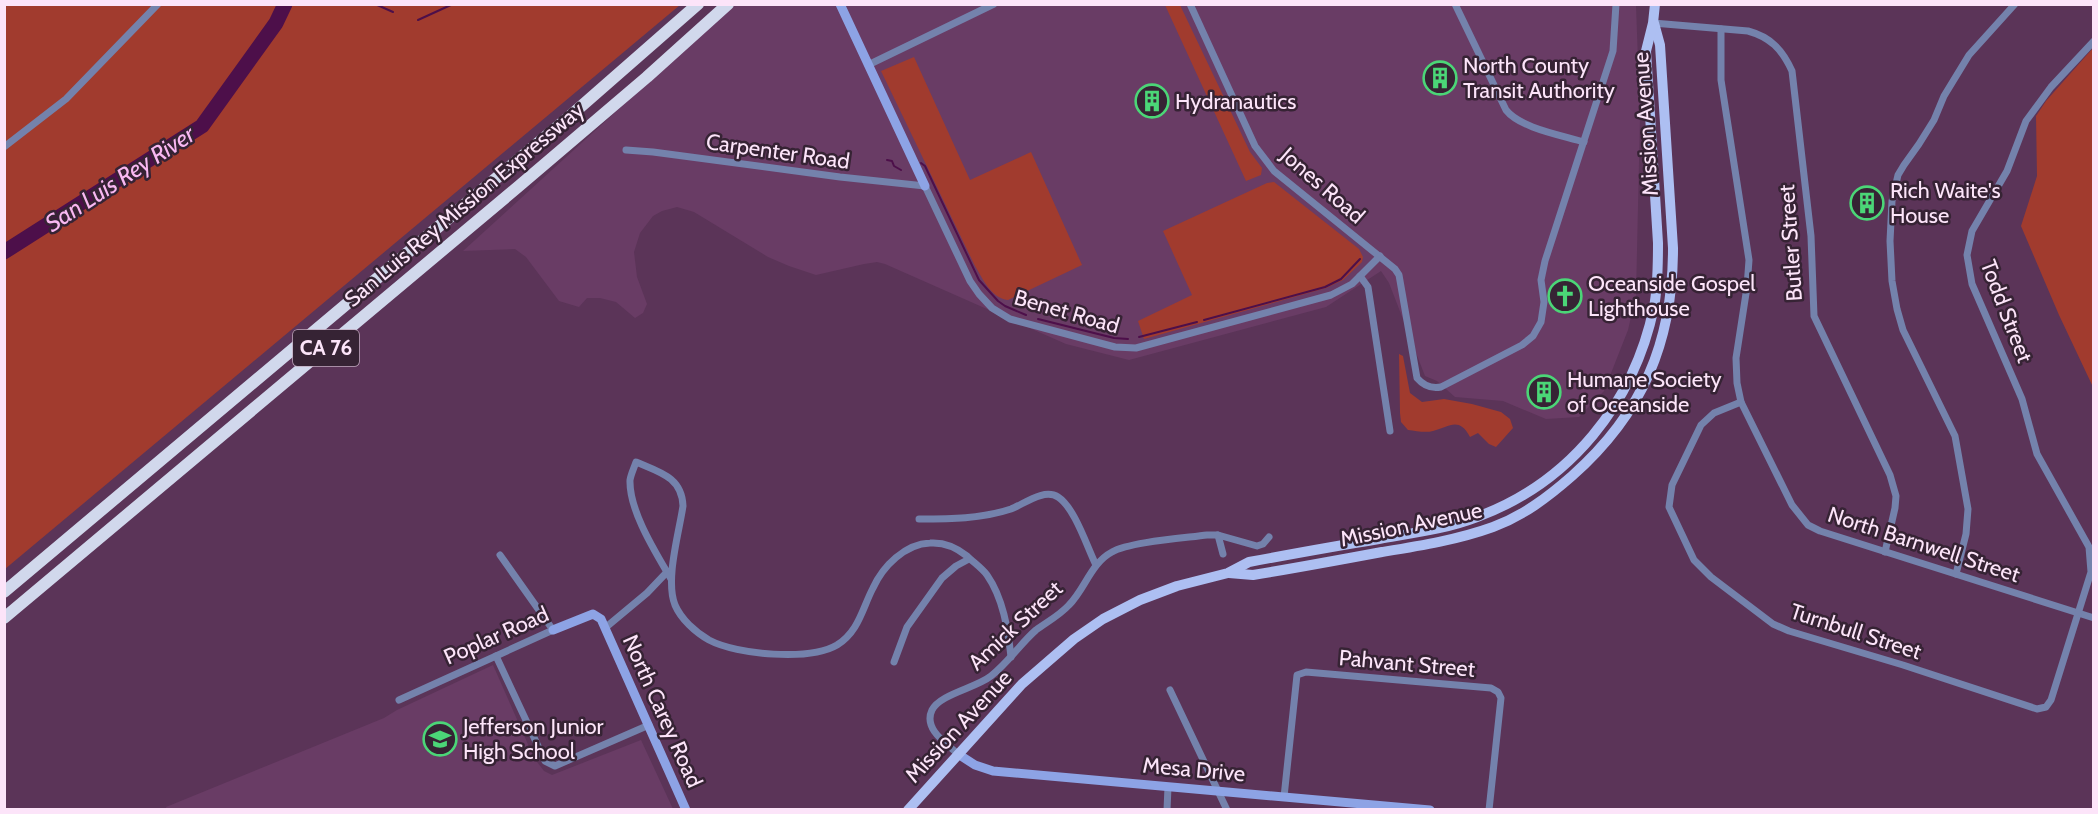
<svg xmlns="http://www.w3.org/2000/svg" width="2098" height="814" font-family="Cabin,sans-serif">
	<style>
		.built { fill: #693c65 }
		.green { fill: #a13b2e }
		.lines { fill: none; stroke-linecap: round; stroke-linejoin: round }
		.stream { stroke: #4d0f4a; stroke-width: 2 }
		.river { stroke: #4d0f4a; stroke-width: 15 }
		.street { stroke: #7482ac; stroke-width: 7 }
		.secondary { stroke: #8da3e5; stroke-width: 9 }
		.primary { stroke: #adbff2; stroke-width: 10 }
		.highway { stroke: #d1d8ec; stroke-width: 12 }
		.labels { text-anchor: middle; stroke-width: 5; stroke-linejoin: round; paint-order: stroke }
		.shield { fill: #362334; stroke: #c1aabe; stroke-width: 1.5 }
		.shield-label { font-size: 21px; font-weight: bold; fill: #fce4f9 }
		.poi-label { font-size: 22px; fill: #fce4f9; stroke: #362334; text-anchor: start }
		.street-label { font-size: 22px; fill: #fce4f9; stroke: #362334 }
		.water-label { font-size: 24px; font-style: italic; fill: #f9b8f2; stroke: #362334 }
	</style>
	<rect width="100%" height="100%" fill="#5b3458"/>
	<!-- built -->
	<g class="built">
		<path d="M733,5H1636L1640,117L1636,295L1628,330L1604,391L1579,417L1546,419L1503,401L1455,397L1437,381L1425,376L1389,283L1381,271L1326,307L1129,360L1066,344L885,264L877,262L864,264L816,275L789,266L768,257L694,212L677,207L662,211L653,216L640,233L634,252L637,277L647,304L643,313L635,318L616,302L600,298H587L579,307L559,301L526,257L515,249L463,251Z"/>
		<path d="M493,665L534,758L544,771L552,775L641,740L673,809L167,810L166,807L384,718L397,710Z"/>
	</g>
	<!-- green -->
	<g class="green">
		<path d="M5,5H680L5,569Z"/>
		<path d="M1165,5H1180L1250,152L1262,168L1261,175L1246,181Z"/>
		<path d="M2093,48V387L2059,315L2021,226L2037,176L2036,116L2046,101Z"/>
		<path d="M914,57L970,180L1031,152L1082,265L1008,300C991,298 983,279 975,266L881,71Z"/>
		<path d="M1274,182L1359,249L1363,257L1362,262L1343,280L1326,288L1144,339L1138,321L1192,295L1163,231L1267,183Z"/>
		<path d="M1399,354L1403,356L1410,393L1422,402L1444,399L1472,404L1501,412L1510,419L1513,428L1496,447L1489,444L1478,433L1470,437C1459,416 1449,427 1433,431C1426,433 1416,431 1408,430L1401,422L1400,413Z"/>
	</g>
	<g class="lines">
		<!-- stream -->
		<g class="stream">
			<path d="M375,4L393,12"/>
			<path d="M418,20L453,4"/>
			<path d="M887,160L892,161L894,166L901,170"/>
			<path d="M921,163L925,166L979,280L998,301L1005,306L1026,315"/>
			<path d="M1038,319L1114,338L1128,339"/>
			<path d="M1204,320L1325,287L1341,279L1360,259"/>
			<path d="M1139,337L1197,322"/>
		</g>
		<!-- river -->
		<path class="river" d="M4,252L202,126L276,23L285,4"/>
		<!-- street -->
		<g class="street">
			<path d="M1190,4L1255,146L1274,171L1395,269L1399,275L1417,378C1423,385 1431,389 1441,387L1522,345L1533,336L1541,322L1544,302L1541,280L1545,261L1613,51L1616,4"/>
			<path d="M1455,4L1506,110C1520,128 1561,135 1584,142"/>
			<path d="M1653,23L1748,31C1770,37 1782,49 1792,71L1811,236L1814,316L1890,475L1896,496L1895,508L1885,552"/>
			<path d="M1721,29V80L1749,260L1747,287L1736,358L1737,383L1741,402L1792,505L1808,525L1820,531L2094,618"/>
			<path d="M868,65L994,4"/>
			<path d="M4,147L66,99L158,4"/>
			<path d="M626,150L653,152L840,177L925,186L970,281L979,294L992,308L1010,319L1115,347L1136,348L1331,295L1352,284L1380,256"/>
			<path d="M1360,276L1368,287L1390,431"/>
			<path d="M1741,402L1714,413L1701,425L1672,485L1669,507L1694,560L1711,577L1773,624L1789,631L1903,665L2037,709L2046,707L2051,700L2091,572L2089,547L2037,454L2022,399L1972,284L1967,255L1972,231L2007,171L2026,121L2051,87L2094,41"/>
			<path d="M919,519C950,519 981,519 1011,509C1024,504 1044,488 1058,497C1075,508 1087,547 1096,565"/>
			<path d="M1218,535L1223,554"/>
			<path d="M1956,574L1966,534L1968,509L1955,436L1903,330L1897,309L1892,281L1890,241L1892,201L1898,175L1904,165L1919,144L1934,120L1944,96L1969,55L2015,4"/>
			<path d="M671,579C656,553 629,511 630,480C631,474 634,468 636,462C659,472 682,477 683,506C679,533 665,580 675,605C681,619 695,632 709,640C737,655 810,661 837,645C859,631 862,609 873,588C883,566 905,544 930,543C945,542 956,547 967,556C973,562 982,568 987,575C1003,598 1008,629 1011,657"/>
			<path d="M605,628L647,593L667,572"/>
			<path d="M496,656L545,761L555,766L649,725"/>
			<path d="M894,662L907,627L942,578L956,566L969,559"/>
			<path d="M1170,690L1227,810"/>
			<path d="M399,700L553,630L500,555"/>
			<path d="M958,754C946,743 923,729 932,710C940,694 976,688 991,676C1008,663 1020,644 1036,630C1047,622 1060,615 1069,605C1085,589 1091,563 1112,552C1129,542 1185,538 1207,535H1218L1257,546L1263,544L1269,537"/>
			<path d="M1284,797L1297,675L1306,672L1491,688L1498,692L1501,698L1489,810"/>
			<path d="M1167,810L1168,787"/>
		</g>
		<!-- secondary -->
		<g class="secondary">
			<path d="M840,4L925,186"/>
			<path d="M553,630L593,614L601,619L686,810"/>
			<path d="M958,754L975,765L993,771L1430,810"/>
		</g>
		<!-- primary -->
		<g class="primary">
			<path d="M1229,573L1253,575C1296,568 1339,560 1382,552C1419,546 1457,540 1493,527C1523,516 1548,497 1572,476C1643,413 1673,342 1673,248L1660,45L1654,23"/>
			<path d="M908,810L1022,684L1074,639L1103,619L1140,600L1177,586L1228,573L1249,562C1292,554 1336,546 1379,539C1413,533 1446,529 1477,517C1570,483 1634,403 1654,307C1658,286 1658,264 1658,243L1646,51L1653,23L1655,4"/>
		</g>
		<!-- highway -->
		<g class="highway">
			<path d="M4,592L569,117L698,4"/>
			<path d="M4,618L519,186L647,77L728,4"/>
		</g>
	</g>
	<!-- icons -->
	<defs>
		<g id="building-ring" transform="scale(1.725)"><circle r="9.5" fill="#362334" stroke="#4bd677" stroke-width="1.5"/><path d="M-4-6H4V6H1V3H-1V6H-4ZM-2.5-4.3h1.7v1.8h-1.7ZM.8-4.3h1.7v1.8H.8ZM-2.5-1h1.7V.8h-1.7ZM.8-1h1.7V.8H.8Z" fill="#4bd677"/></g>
		<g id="church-ring" transform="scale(1.725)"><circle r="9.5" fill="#362334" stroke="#4bd677" stroke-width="1.5"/><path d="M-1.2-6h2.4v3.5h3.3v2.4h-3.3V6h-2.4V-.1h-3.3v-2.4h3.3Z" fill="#4bd677"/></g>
		<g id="school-ring" transform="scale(1.725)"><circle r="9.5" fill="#362334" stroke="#4bd677" stroke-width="1.5"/><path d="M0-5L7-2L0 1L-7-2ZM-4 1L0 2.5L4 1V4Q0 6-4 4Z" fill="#4bd677"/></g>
	</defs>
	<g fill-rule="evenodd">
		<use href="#building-ring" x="1440" y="78"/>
		<use href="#building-ring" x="1152" y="101"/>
		<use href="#building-ring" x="1867" y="203"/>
		<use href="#church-ring" x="1565" y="296"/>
		<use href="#building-ring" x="1544" y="392"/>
		<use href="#school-ring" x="440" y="739"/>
	</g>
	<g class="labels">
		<!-- shield labels -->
		<rect class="shield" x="293" y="330" width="66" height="36" rx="4.5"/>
		<g class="shield-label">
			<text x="326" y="355">CA 76</text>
		</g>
		<!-- poi labels -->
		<g class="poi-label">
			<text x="1463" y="73">North County<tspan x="1463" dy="25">Transit Authority</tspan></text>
			<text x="1175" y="109">Hydranautics</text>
			<text x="1890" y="198">Rich Waite's<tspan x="1890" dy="25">House</tspan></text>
			<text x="1588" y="291">Oceanside Gospel<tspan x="1588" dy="25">Lighthouse</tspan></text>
			<text x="1567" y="387">Humane Society<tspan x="1567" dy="25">of Oceanside</tspan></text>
			<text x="463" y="734">Jefferson Junior<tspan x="463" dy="25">High School</tspan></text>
		</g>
		<!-- street labels -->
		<g class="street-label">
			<text transform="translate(1645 124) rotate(-94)" y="8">Mission Avenue</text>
			<text transform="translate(778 151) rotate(8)" y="8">Carpenter Road</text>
			<text transform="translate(1323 185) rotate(41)" y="8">Jones Road</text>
			<text transform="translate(464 204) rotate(-40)" y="8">San Luis Rey Mission Expressway</text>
			<text transform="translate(1790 243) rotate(-94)" y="8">Butler Street</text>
			<text transform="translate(1067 311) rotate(16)" y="8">Benet Road</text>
			<text transform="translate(2007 311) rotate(69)" y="8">Todd Street</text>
			<text transform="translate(1411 524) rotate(-12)" y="8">Mission Avenue</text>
			<text transform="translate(1924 544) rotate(18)" y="8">North Barnwell Street</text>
			<text transform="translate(1015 625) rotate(-43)" y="8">Amick Street</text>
			<text transform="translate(1856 631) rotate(18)" y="8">Turnbull Street</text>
			<text transform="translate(496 635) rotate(-24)" y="8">Poplar Road</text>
			<text transform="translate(1407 663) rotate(5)" y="8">Pahvant Street</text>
			<text transform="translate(663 711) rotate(66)" y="8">North Carey Road</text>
			<text transform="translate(958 726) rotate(-47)" y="8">Mission Avenue</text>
			<text transform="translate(1194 769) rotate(5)" y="8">Mesa Drive</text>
		</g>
		<!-- water labels -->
		<g class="water-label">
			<text transform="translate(120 179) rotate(-33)" y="8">San Luis Rey River</text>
		</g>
	</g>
	<!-- border -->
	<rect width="2098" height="814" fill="none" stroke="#fce4f9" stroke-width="12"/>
</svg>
